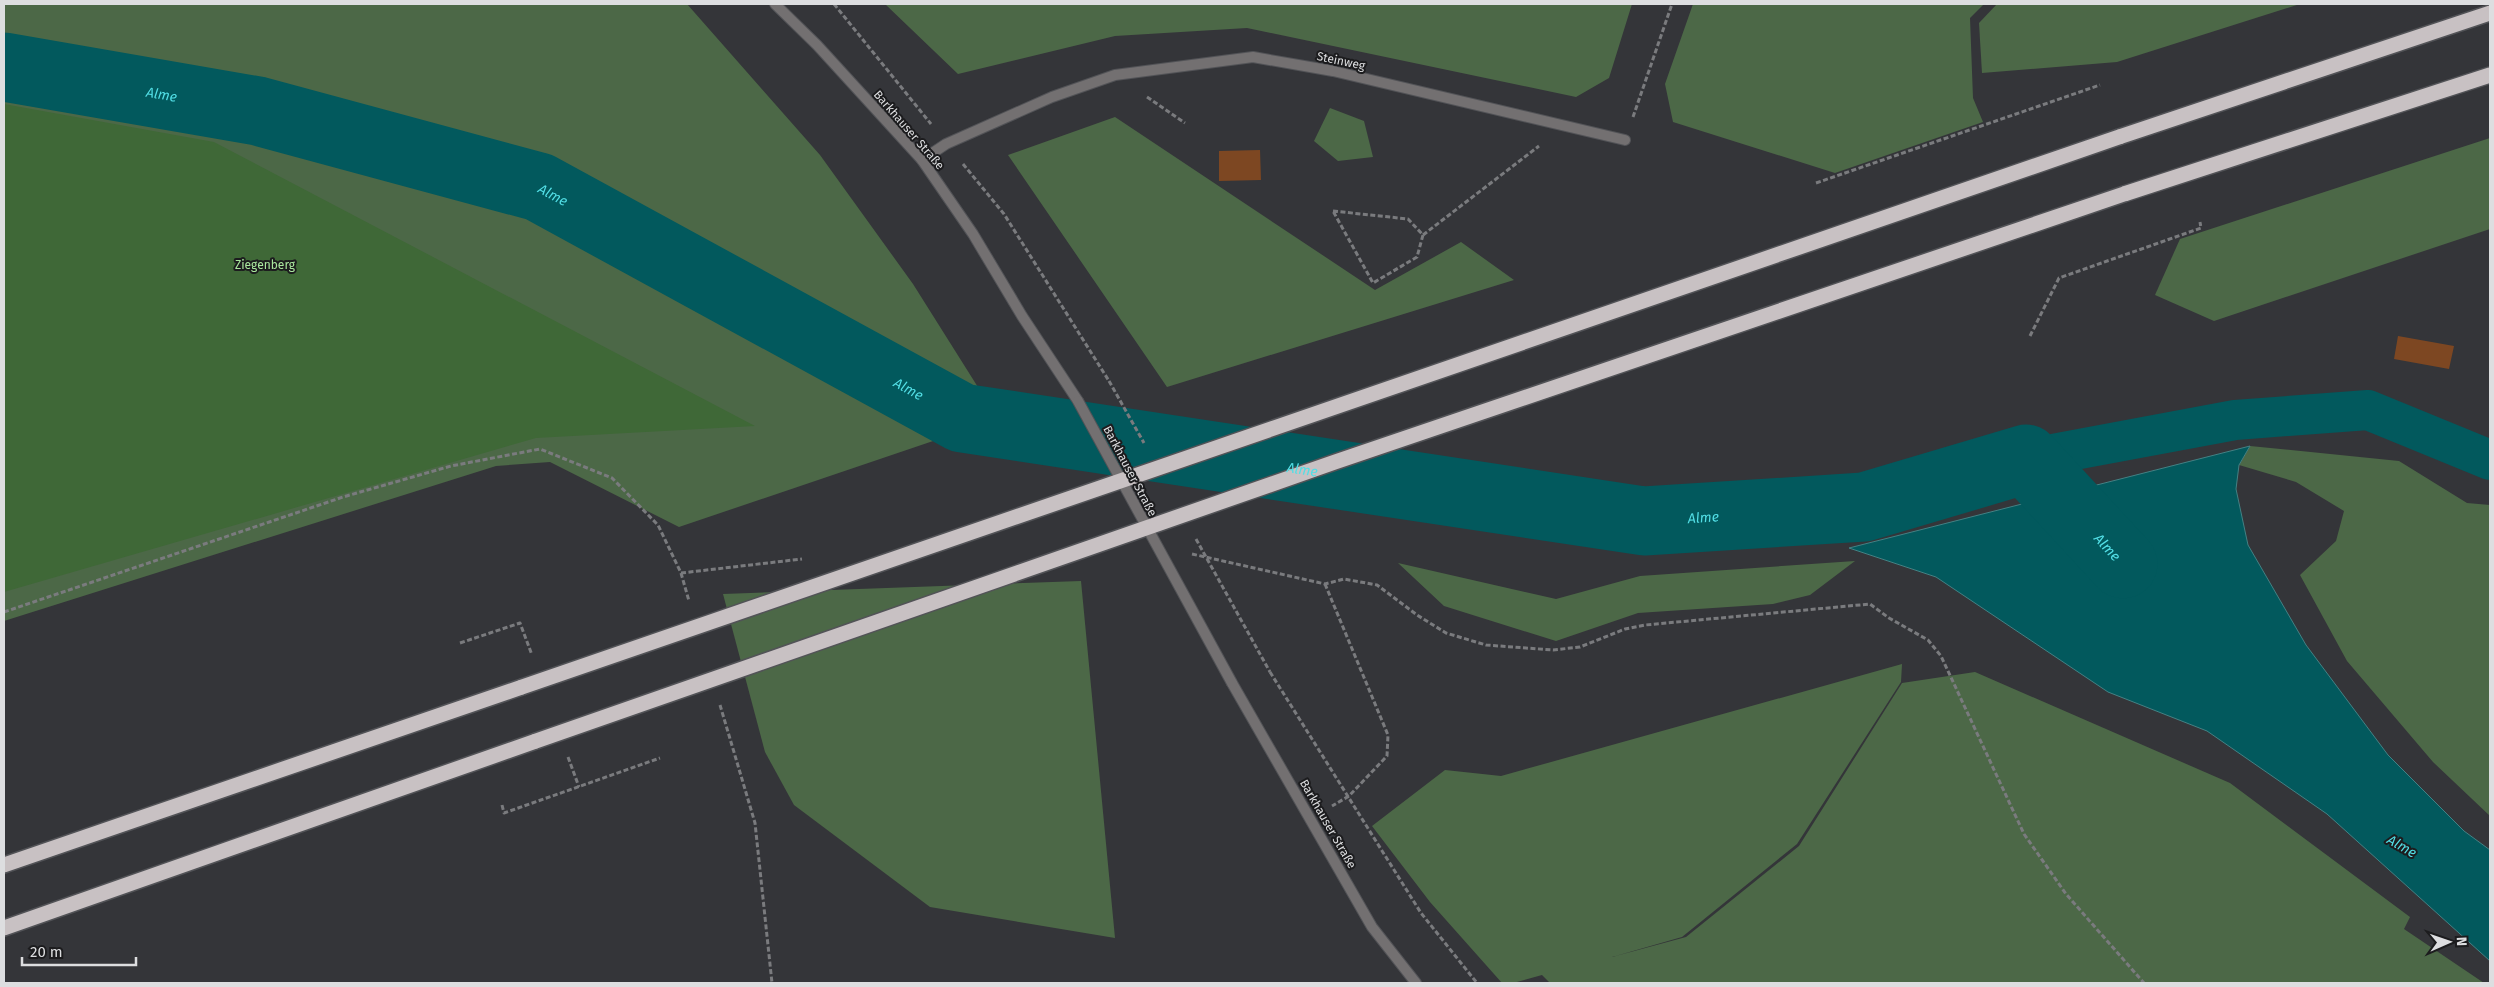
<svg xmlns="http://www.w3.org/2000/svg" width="2494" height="987" font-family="'Fira Sans',sans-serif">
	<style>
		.green { fill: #4c6847 }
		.forest { fill: #3f6837 }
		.water { fill: #02595d; stroke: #448184 }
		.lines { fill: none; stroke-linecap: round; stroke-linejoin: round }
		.canal { stroke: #02595d; stroke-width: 40 }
		.river { stroke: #02595d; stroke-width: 69 }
		.building { fill: #7d4722 }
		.service-casing { stroke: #525357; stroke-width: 12 }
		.tertiary-casing { stroke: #525357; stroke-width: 12 }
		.motorway-casing { stroke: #525357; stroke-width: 18 }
		.path { stroke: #7a7b7e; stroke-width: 3; stroke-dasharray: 5 2.5; stroke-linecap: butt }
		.service { stroke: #737071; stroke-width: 10 }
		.tertiary { stroke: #737071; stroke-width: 10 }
		.motorway { stroke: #c8c1c3; stroke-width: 15 }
		.tertiary-bridge-casing { stroke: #525357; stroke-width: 12; stroke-linecap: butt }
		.motorway-bridge-casing { stroke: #525357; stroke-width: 18; stroke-linecap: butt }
		.path-bridge { stroke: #7a7b7e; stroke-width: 3; stroke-dasharray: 5 2.5; stroke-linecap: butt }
		.tertiary-bridge { stroke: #737071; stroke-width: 10 }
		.motorway-bridge { stroke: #c8c1c3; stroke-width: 15 }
		.labels { text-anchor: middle; stroke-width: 4; stroke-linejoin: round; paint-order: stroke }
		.street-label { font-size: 12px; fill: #dddee0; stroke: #1c1c1e }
		.park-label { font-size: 12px; fill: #a9e79d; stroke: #1c1c1e }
		.water-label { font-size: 14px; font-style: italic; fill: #52dee5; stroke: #1c1c1e }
	</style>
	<rect width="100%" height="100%" fill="#343539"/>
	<!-- green -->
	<g class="green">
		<path d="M4,4H687L820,155L913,284L998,419L679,527L550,462L496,466L4,621Z"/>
		<path d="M885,4H1632L1609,78L1576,97L1247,28L1115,36L958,74Z"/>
		<path d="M1693,4H1984L1970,18L1973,98L1983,122L1835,173L1673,122L1665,84Z"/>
		<path d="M1997,4H2300L2117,62L1982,73L1979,23Z"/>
		<path d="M1330,108L1364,121L1373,157L1338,161L1314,141Z"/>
		<path d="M1115,117L1375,290L1461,242L1514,280L1167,387L1008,155Z"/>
		<path d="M2490,138V229L2214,321L2155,295L2180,239Z"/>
		<path d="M2250,446L2399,461L2467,503L2490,505V816L2433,762L2347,661L2300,575L2336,541L2344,511L2296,482L2239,465Z"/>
		<path d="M1855,561L1810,595L1773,604L1638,613L1556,641L1444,606L1398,563L1556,599L1640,576Z"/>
		<path d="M1081,581L1115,938L930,907L794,805L765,752L723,594Z"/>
		<path d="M1902,664L1901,682L1797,844L1682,937L1612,957L1686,937L1799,846L1902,683L1975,672L2230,783L2410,917L2404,929L2484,983H1550L1542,975L1513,983H1502L1430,902L1372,826L1445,770L1501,776Z"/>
	</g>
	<!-- forest -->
	<path class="forest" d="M4,104L214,142L755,426L536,438L4,592Z"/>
	<!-- water -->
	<path class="water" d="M2250,446L2239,465L2236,489L2248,545L2306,645L2388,755L2464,831L2490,850V961L2327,814L2207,731L2108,692L1936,577L1849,548Z"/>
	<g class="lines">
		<!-- canal -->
		<path class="canal" d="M2026,459L2235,420L2368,410L2490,460"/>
		<!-- river -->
		<path class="river" id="s1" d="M4,67L258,111L539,187L962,418L1644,521L1864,507L2026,459L2123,564"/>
	</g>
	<!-- building -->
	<g class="building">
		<path d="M1260,150L1261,180L1219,181V151Z"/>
		<path d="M2398,336L2454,346L2449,369L2394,359Z"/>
	</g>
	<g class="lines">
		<!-- service casing -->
		<g class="service-casing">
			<path id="service" d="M922,160L946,144L1052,97L1115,75L1253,57L1333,71L1625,140"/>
		</g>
		<!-- tertiary casing -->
		<g class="tertiary-casing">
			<g id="tertiary">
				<path d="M775,4L817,45L922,160L973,234L1022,316L1078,401"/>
				<path d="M1232,683L1372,927L1416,983"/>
			</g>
		</g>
		<!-- motorway casing -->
		<g class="motorway-casing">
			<g id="motorway">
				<path d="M2119,137L2490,13"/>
				<path d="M2124,194L2490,75"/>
				<path d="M4,865L522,687"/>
				<path d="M4,928L536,741"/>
			</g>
		</g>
		<!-- path -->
		<g class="path">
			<path d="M834,4L931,124"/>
			<path d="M1147,97L1185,123"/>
			<path d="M1633,117L1672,4"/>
			<path d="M963,164L1004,214L1109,381"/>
			<path d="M1816,183L2100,85"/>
			<path d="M1333,211L1408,219L1423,235L1417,257L1373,283Z"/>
			<path d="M1423,235L1539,146"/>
			<path d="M2030,336L2059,278L2201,228L2200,222"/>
			<path d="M1192,554L1325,584L1344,579L1377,585L1417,615L1446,633L1486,645L1553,650L1580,647L1625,629L1645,625L1870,604L1889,618L1928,640L1941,656L2024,834L2066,894L2144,983"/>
			<path d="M681,573L802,559"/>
			<path d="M1325,584L1388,735L1387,756L1349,796L1332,806"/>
			<path d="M4,612L343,497L451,466L540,449L612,478L658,525L681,573L689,601"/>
			<path d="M460,643L520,623L532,655"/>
			<path d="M1270,672L1421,913L1477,983"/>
			<path d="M720,705L755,823L772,983"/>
			<path d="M568,757L579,787"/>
			<path d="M502,805L504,813L660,758"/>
		</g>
		<!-- service -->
		<use href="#service" class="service"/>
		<!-- tertiary -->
		<use href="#tertiary" class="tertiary"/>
		<!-- motorway -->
		<use href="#motorway" class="motorway"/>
		<!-- tertiary-bridge casing -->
		<g class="tertiary-bridge-casing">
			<path id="tertiary-bridge" d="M1078,401L1232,683"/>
		</g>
		<!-- motorway-bridge casing -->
		<g class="motorway-bridge-casing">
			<g id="motorway-bridge">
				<path d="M522,687L2119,137"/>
				<path d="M536,741L1335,462L2124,194"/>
			</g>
		</g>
		<!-- path-bridge -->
		<g class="path-bridge">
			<path d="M1109,381L1144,443"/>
			<path d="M1196,539L1270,672"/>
		</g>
		<!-- tertiary-bridge -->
		<use href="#tertiary-bridge" class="tertiary-bridge"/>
		<!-- motorway-bridge -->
		<use href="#motorway-bridge" class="motorway-bridge"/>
	</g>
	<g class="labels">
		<!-- street labels -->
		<g class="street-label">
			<text transform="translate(1341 61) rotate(12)" y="4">Steinweg</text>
			<text transform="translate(909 130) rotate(49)" y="4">Barkhauser Straße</text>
			<text transform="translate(1130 471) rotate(62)" y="4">Barkhauser Straße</text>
			<text transform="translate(1328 824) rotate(60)" y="4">Barkhauser Straße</text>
		</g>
		<!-- park labels -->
		<g class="park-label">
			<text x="265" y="269">Ziegenberg</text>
		</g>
		<!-- water labels -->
		<g class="water-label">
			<text dy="5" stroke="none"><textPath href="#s1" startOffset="160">Alme</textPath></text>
			<text dy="5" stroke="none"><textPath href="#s1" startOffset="565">Alme</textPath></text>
			<text dy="5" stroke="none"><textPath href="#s1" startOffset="970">Alme</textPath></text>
			<text dy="5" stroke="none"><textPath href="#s1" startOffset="1375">Alme</textPath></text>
			<text dy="5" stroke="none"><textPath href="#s1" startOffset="1780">Alme</textPath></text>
			<text dy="5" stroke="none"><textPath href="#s1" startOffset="2230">Alme</textPath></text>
			<text transform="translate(2402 846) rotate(30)" y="5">Alme</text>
		</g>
	</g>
	<!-- border -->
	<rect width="2494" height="987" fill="none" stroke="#dddee0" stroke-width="10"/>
	<!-- north arrow -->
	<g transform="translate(2449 942) rotate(88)" stroke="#1c1c1e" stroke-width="4" paint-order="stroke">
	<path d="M0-4L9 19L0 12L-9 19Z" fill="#dddee0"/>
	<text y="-8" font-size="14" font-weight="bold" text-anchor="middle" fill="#dddee0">N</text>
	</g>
	<!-- scale -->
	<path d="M22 957v8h114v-8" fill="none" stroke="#dddee0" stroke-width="2.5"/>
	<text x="30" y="957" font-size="15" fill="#dddee0" stroke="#1c1c1e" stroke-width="4" paint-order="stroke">20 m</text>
</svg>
